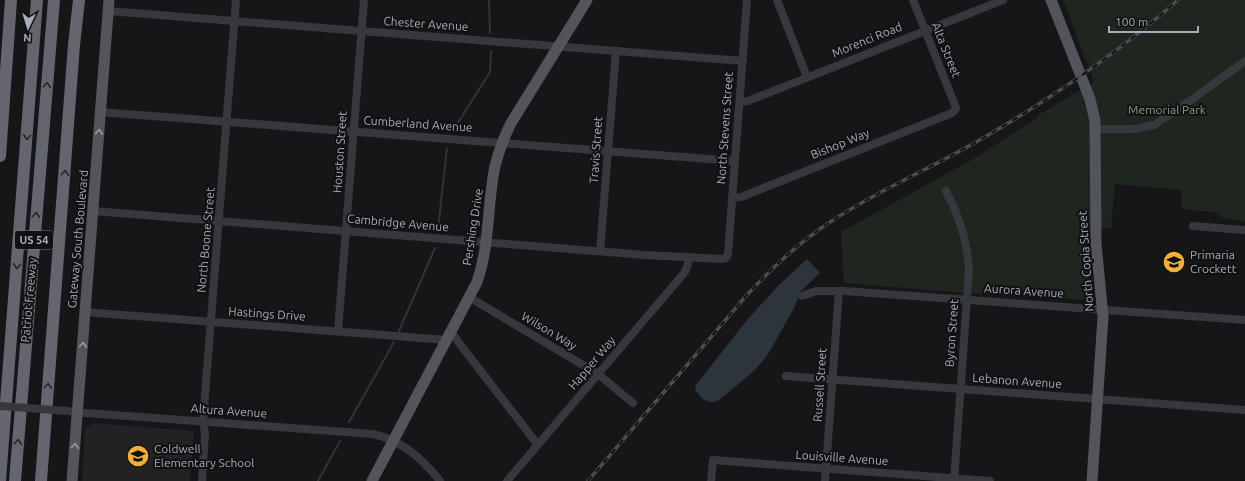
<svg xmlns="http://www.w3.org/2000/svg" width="1245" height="481" font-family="Ubuntu,sans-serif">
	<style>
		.built { fill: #222225 }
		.green { fill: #1e261f }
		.water { fill: #2c353c }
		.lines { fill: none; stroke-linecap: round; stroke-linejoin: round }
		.stream { stroke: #2c353c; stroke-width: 2 }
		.minor { stroke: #37383d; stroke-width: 8 }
		.major { stroke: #53555c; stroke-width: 11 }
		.highway { stroke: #63666e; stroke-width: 12 }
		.rail-casing { stroke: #4a4c52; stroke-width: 3.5 }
		.rail { stroke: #111113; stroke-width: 2; stroke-dasharray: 6; stroke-linecap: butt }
		.minor-bridge { stroke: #37383d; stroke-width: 8 }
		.oneway { stroke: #26262a }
		.oneway2 { stroke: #979ba6 }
		.labels { text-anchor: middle; stroke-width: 4; stroke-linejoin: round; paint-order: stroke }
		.shield { fill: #111113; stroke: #7b7e86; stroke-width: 1 }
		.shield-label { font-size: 11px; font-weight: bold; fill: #a8adb8 }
		.street-label { font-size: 12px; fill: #a8adb8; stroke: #111113 }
		.park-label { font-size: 12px; fill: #7fa381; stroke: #111113 }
		.poi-label { font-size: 12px; fill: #a8adb8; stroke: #111113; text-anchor: start }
	</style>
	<rect width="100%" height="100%" fill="#161618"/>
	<!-- built -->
	<path class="built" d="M94,423L194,431L190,481H82L85,429Z"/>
	<!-- green -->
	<path class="green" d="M1063,0H1245V221L1224,219L1215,212L1182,209V190L1115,184L1111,228L1086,227L1087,269L1091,298L1088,300L979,294L844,283L841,232L975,158L1037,118L1038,115L1094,82Z"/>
	<!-- water -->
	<path class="water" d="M807,259L820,273L801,291L793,310L767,356L754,371L719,400C706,405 704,400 695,390L696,385L747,320L778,286Z"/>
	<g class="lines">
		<!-- stream -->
		<g class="stream">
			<path d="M489,0L490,33"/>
			<path d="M454,129L490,72L491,51"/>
			<path d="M438,229L447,148"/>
			<path d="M399,331L435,248"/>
			<path d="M349,422L394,342"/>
			<path d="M318,481L340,441"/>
		</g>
		<!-- minor -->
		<g class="minor">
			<path d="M777,0L807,77"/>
			<path d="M108,11L743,61"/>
			<path d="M740,102L748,101L1003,0"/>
			<path d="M100,112L735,161"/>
			<path d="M1096,129H1134L1154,125L1191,100L1245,61"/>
			<path d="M946,191C959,216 968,241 969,270L954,481"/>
			<path d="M732,198L741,197L952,113L956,109L955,105L913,0"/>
			<path d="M93,211L645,255L722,259L726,258L728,254L747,0"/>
			<path d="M1193,226L1245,230"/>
			<path d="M600,251L616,51"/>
			<path d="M802,296L816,291H844L1245,320"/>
			<path d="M469,297L598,374L633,403"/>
			<path d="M85,312L447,340"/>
			<path d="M338,331L364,0"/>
			<path d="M451,331L459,343L538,445"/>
			<path d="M786,376L1245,410"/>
			<path d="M73,412L373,434C401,440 423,459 440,481"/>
			<path d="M202,481L205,433L203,421L236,0"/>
			<path d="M507,481L685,272L688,264L690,257"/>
			<path d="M711,481L713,460L990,481"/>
			<path d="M825,481L839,291"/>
		</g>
		<!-- major -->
		<g class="major">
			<path d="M1051,0L1090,99L1095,121L1096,243L1103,317L1092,481"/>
			<path d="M72,481L109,0"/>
			<path d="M372,481L477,282C490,245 487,205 495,166C499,151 504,137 511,123L587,0"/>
		</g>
		<!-- highway -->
		<g class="highway">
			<path d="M0,156L11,0"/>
			<path d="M0,480L37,0"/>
			<path d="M15,481L54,0"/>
			<path d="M41,481L74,45L79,0"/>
		</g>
		<!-- rail casing -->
		<g class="rail-casing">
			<path id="rail" d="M588,481L746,296C768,272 791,250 817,231C869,194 929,170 983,138C1052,98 1118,53 1178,0"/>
		</g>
		<!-- rail -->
		<use href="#rail" class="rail"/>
		<!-- minor-bridge -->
		<path class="minor-bridge" d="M0,406L68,411"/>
	</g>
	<!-- one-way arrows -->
	<defs><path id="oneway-chevron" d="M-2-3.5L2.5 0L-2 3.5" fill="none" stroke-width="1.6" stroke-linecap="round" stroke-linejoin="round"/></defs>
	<g class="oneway">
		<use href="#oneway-chevron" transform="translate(47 85) rotate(-85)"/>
		<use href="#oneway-chevron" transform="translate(27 137) rotate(94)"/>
		<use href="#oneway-chevron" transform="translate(65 173) rotate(-86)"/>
		<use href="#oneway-chevron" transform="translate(36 215) rotate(-85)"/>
		<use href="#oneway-chevron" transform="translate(17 266) rotate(94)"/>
		<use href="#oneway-chevron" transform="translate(48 386) rotate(-86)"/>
		<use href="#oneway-chevron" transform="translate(18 442) rotate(-85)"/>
	</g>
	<g class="oneway2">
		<use href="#oneway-chevron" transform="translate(99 132) rotate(-86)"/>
		<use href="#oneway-chevron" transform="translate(83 345) rotate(-86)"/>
		<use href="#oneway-chevron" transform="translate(75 446) rotate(-85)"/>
	</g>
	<!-- icons -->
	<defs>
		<g id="school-disc" transform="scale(1.15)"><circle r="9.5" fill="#f2b134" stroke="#111113"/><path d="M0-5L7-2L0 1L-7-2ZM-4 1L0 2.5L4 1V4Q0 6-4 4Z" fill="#111"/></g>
	</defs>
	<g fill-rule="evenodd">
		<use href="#school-disc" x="1174" y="262"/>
		<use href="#school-disc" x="138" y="456"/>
	</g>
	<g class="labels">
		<!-- shield labels -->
		<rect class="shield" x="15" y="231" width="38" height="18" rx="3"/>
		<g class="shield-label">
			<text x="34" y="244">US 54</text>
		</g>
		<!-- street labels -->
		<g class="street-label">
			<text transform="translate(426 24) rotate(4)" y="4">Chester Avenue</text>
			<text transform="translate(867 40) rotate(-22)" y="4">Morenci Road</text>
			<text transform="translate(946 50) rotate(68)" y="4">Alta Street</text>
			<text transform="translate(418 124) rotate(4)" y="4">Cumberland Avenue</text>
			<text transform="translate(725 128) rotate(-86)" y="4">North Stevens Street</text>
			<text transform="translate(840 144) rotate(-22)" y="4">Bishop Way</text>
			<text transform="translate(596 150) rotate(-86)" y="4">Travis Street</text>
			<text transform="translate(340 152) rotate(-86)" y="4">Houston Street</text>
			<text transform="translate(398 223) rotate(5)" y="4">Cambridge Avenue</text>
			<text transform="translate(473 227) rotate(-81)" y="4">Pershing Drive</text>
			<text transform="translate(78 239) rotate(-85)" y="4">Gateway South Boulevard</text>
			<text transform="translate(206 240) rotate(-85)" y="4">North Boone Street</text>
			<text transform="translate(1086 261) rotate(-94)" y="4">North Copia Street</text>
			<text transform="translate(1024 291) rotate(4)" y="4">Aurora Avenue</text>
			<text transform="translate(29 300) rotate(-85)" y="4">Patriot Freeway</text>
			<text transform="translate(267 314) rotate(4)" y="4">Hastings Drive</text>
			<text transform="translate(549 331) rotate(31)" y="4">Wilson Way</text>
			<text transform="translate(952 333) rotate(-86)" y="4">Byron Street</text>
			<text transform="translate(592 363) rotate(-50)" y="4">Happer Way</text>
			<text transform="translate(1017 381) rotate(4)" y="4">Lebanon Avenue</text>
			<text transform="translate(820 385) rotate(-86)" y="4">Russell Street</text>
			<text transform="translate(229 411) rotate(4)" y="4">Altura Avenue</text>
			<text transform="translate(842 458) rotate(4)" y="4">Louisville Avenue</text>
		</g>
		<!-- park labels -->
		<g class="park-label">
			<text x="1167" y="114">Memorial Park</text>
		</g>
		<!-- poi labels -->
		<g class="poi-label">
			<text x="1190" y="259">Primaria<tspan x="1190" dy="14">Crockett</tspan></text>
			<text x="154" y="453">Coldwell<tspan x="154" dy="14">Elementary School</tspan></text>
		</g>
	</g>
	<!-- north arrow -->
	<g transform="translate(28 28) rotate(184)" stroke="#111113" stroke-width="3" paint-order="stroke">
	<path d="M0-3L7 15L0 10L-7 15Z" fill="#a8adb8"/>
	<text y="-6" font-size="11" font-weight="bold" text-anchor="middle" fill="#a8adb8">N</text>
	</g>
	<!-- scale -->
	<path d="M1109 26v6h89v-6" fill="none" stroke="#a8adb8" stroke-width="2"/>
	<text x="1115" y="26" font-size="12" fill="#a8adb8" stroke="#111113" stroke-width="3" paint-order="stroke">100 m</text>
</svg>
